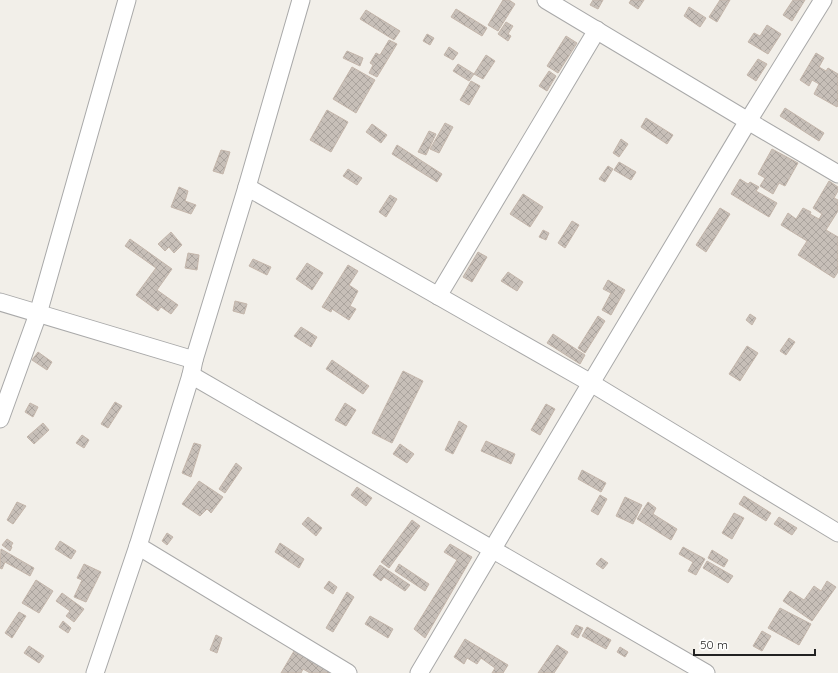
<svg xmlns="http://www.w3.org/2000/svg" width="838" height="673" font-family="Quicksand,sans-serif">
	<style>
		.building { fill: url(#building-cross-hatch); stroke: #c4b6ab }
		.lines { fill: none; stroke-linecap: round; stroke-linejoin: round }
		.street-casing { stroke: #a9a9a9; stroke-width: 19 }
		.street { stroke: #fff; stroke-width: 17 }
	</style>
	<defs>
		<pattern id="building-cross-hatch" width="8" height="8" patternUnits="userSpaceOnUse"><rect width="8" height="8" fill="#c7bfb8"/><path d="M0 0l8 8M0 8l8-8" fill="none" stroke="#aba49e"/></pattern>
	</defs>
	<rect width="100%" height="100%" fill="#f2efe9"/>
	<!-- building -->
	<g class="building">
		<path d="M503,0H509L515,4L498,31L488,25Z"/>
		<path d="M593,0H603L598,9L590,5Z"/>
		<path d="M631,0H644L638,9L629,3Z"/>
		<path d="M720,0H730L717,22L709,17Z"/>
		<path d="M793,0H805L792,21L783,15Z"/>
		<path d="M689,7L706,18L700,27L684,16Z"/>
		<path d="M456,9L487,28L482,36L451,17Z"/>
		<path d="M366,10L400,31L394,40L360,19Z"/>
		<path d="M506,22L513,26L508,34L511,36L508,41L498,34Z"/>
		<path d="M767,25L781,34L768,54L748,42L754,33L760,36Z"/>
		<path d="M427,34L434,38L430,45L423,41Z"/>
		<path d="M566,36L577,43L558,73L547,66Z"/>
		<path d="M389,40L397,44L377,77L369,73L373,65L370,63L376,53L380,55Z"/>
		<path d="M449,47L458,53L453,60L444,55Z"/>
		<path d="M347,51L363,58L360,66L343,58Z"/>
		<path d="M816,53L824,58L819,67L826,71L828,68L838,74V105L837,107L814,94L819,84L812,80L809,86L800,80Z"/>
		<path d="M486,55L495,61L483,79L474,74Z"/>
		<path d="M758,59L767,64L756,81L747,75Z"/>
		<path d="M458,64L474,74L469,81L453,71Z"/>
		<path d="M352,67L375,80L356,113L333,99Z"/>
		<path d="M549,71L556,76L547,91L539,86Z"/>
		<path d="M471,81L480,86L469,105L460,100Z"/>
		<path d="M785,108L824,133L819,141L780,116Z"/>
		<path d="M327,110L348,122L331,152L310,140Z"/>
		<path d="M646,118L673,135L667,144L641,127Z"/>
		<path d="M445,123L453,127L439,153L430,149Z"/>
		<path d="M372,124L387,135L381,143L366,132Z"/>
		<path d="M429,131L436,134L426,155L418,152Z"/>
		<path d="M621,139L628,144L619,157L613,153Z"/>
		<path d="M397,145L442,174L437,182L392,154Z"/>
		<path d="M772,149L798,163L785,186L779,183L773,194L760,186L765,178L758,174Z"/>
		<path d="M221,150L230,152L223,174L213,171Z"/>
		<path d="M619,162L636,172L631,180L614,170Z"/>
		<path d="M608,166L613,169L605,182L599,179Z"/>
		<path d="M348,169L362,178L357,185L343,176Z"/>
		<path d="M740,179L748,184L750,182L759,187L756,191L777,203L769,217L731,194Z"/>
		<path d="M829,181L838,187V191L834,198L838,200V211L826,230L838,237V272L834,278L798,255L807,241L781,225L788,213L796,219L803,208L811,212L810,214L819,219L822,214L813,208Z"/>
		<path d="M179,187L188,191L185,201L196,205L191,214L171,207Z"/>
		<path d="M523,194L543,207L530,227L510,214Z"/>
		<path d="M390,195L397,199L386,217L379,212Z"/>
		<path d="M720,208L730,214L706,252L696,245Z"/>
		<path d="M572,221L579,225L565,248L558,243Z"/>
		<path d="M543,230L549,233L546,240L539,237Z"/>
		<path d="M171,232L182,245L174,253L169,247L165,251L158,244Z"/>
		<path d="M130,239L172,269L157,290L178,305L171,314L161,307L158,311L136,295L156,268L125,246Z"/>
		<path d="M478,252L487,257L472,282L463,277Z"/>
		<path d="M188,253L199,255L197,270L185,268Z"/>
		<path d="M253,259L271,267L267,275L249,266Z"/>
		<path d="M307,263L323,273L312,290L296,279Z"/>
		<path d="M348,265L358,271L349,285L358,291L350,306L356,309L349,320L332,309L331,312L322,307Z"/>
		<path d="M508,272L523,282L517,291L501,281Z"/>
		<path d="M608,280L625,290L611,315L602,310L611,293L603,289Z"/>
		<path d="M235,301L247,304L244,314L233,311Z"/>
		<path d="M750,314L756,318L752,325L746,320Z"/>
		<path d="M598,316L605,321L585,353L578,348Z"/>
		<path d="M301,327L317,337L311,347L294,336Z"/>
		<path d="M553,334L585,355L580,364L547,343Z"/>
		<path d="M789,338L795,342L786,355L780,351Z"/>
		<path d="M747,346L758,353L740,381L729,374Z"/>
		<path d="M38,352L52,362L47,370L32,360Z"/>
		<path d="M332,360L369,386L363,394L326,369Z"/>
		<path d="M403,371L423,381L392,443L372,433Z"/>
		<path d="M115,402L122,406L108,428L101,424Z"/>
		<path d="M30,403L38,407L33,417L25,412Z"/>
		<path d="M345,403L356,410L346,426L335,420Z"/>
		<path d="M546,404L555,409L540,435L531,430Z"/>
		<path d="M459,421L467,426L453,454L445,450Z"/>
		<path d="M43,423L49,430L34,444L27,437Z"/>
		<path d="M82,435L89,440L84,448L76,443Z"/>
		<path d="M486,441L515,454L511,464L481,451Z"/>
		<path d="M194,443L201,445L191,477L182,473Z"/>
		<path d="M400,444L414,454L407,463L393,454Z"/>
		<path d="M236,463L242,468L225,493L219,489Z"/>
		<path d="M582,470L606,483L601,492L578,479Z"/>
		<path d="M199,481L223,497L211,513L207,509L200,516L182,504Z"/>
		<path d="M357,487L372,498L366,506L351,495Z"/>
		<path d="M600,495L607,499L598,515L591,511Z"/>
		<path d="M744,496L771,513L766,521L739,504Z"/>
		<path d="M625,497L642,505L633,524L616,516Z"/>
		<path d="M17,502L26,506L13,524L7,520Z"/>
		<path d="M648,502L656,508L653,514L677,529L671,540L637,519Z"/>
		<path d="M734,513L744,518L732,539L722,533Z"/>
		<path d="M308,517L322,528L316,536L302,524Z"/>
		<path d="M779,517L797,528L792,535L774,524Z"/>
		<path d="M412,520L420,526L389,568L381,562Z"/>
		<path d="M167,533L173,537L167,545L162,541Z"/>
		<path d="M7,539L13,543L11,546L12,547L10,551L2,545Z"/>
		<path d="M60,541L76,551L71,559L55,549Z"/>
		<path d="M280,543L304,559L299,568L275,552Z"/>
		<path d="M450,544L472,557L425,638L414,629L457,560L444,552Z"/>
		<path d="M683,547L705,559L696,575L688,571L693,562L679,554Z"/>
		<path d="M1,549L34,568L30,576L5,562L2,569L0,568Z"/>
		<path d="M712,550L728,560L724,567L708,558Z"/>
		<path d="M601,558L608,563L603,569L596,564Z"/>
		<path d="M707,561L733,576L728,583L703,568Z"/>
		<path d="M84,564L101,572L86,602L74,597L82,580L77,578Z"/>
		<path d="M399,564L429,584L425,591L395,571Z"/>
		<path d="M380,565L410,585L405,591L384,577L381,581L373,575Z"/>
		<path d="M36,580L53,591L39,613L22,603Z"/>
		<path d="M329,581L337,587L333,594L324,588Z"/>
		<path d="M827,581L836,587L812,621L783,601L790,591L804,600L814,586L821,591Z"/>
		<path d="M347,592L354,597L333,632L326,628Z"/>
		<path d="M62,593L84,609L74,622L66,616L70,611L56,601Z"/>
		<path d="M780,608L811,624L799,645L768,628Z"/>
		<path d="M19,612L26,616L12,638L5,633Z"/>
		<path d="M370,616L393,629L388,638L365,624Z"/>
		<path d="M63,621L71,628L68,633L59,627Z"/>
		<path d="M576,625L583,628L578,638L571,634Z"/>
		<path d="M587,627L611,640L606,649L582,636Z"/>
		<path d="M762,631L771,636L762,651L753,646Z"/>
		<path d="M216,635L222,638L217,653L210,650Z"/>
		<path d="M465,639L508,665L503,673H492L495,668L481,658L477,664L467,658L464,664L454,657Z"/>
		<path d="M557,645L568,652L554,673H538Z"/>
		<path d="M29,646L44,656L39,663L24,653Z"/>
		<path d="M620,647L628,652L625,657L617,652Z"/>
		<path d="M294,651L333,673H310L303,669L301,673H281Z"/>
	</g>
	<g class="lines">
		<!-- street casing -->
		<g class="street-casing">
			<g id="street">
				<path d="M546,0L748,121L838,174"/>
				<path d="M247,187L591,383L838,533"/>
				<path d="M438,296L597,30"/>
				<path d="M0,302L194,360"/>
				<path d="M191,375L706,673"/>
				<path d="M0,419L38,314L127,0"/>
				<path d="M138,546L348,673"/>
				<path d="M95,673L138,546L191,375L194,360L247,187L301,0"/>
				<path d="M419,673L591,383L748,121L823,0"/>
			</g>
		</g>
		<!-- street -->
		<use href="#street" class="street"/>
	</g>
	<!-- scale -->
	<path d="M694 649v6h121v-6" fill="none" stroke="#222222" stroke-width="2"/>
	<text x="700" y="649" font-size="12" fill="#222222" stroke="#ffffff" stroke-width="3" paint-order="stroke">50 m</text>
</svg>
